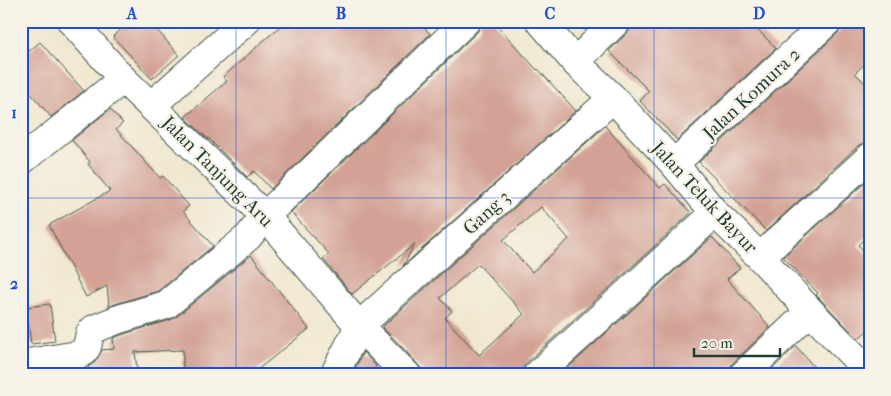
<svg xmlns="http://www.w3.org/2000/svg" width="891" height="396" font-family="'IM FELL French Canon',serif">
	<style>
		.building { fill: #d3a295; fill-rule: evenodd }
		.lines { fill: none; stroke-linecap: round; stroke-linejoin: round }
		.minor-casing { stroke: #3e564b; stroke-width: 30 }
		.minor { stroke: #fff; stroke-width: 28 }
		.grid { fill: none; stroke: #1d4ed8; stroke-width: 1; stroke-opacity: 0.55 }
		.labels { text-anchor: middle; stroke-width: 4.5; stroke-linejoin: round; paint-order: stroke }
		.street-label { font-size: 19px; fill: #1f3d34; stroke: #f7f3e8 }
		.neatline { fill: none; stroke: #1d4ed8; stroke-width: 2 }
		.grid-label { font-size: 16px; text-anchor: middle; font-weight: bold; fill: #1d4ed8 }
	</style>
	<rect width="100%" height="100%" fill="#f7f3e8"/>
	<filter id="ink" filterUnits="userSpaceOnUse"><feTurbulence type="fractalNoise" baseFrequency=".02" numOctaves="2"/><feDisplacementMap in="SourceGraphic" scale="10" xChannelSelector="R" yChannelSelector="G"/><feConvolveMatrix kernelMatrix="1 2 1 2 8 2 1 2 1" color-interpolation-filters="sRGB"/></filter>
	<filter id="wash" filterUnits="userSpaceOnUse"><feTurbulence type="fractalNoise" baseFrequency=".0096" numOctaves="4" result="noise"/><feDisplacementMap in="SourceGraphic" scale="20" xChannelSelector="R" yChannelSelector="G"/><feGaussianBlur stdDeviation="1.12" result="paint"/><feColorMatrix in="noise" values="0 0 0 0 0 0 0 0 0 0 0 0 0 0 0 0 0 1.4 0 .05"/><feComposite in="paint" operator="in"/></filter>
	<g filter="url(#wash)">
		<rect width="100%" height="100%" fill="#f1e7cf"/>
		<g id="blocks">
			<!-- building -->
			<g class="building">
				<path d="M130,21H149L179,55L152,79L113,37Z"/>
				<path d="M286,21H419L430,34L271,189L254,171L247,177L208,138V139L185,117L227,81L223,77Z"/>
				<path d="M481,21H493L537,70L538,69L576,111L403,266L415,244L352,294L323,259L329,254L291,212L477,32L481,26Z"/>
				<path d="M580,21H594L587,28Z"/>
				<path d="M632,21H749L776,48L677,140L640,101L649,91L609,51L628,32L632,26Z"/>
				<path d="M843,21H870V59L855,73L870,88V142H866L859,145L766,231L699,162L839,32L843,26Z"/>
				<path d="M40,42L84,91L51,117L21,82V58Z"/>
				<path d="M110,109L123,123L116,129L160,178L163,176L189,206L183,211L213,246L158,291L109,306L107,286L86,297L49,225L110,191L88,164L90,162L72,140Z"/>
				<path d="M605,126L660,188L665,184L691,213L526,363L522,370V375H427L402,347L382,327ZM541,207L569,239L532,272L503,240ZM478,264L524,314L479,355L445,318L452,311L440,298Z"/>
				<path d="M870,178V233L858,245L870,257V328L858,339L821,300L816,295L818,293L783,257Z"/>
				<path d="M712,237L740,268L727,279L770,327L732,364L728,370V375H560Z"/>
				<path d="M251,255L309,329L257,370L255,375H222L223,371L183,373V350L135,352L137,370L100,375H89L88,367L95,362L102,350L114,349L113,338L124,334L170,320L176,317Z"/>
				<path d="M50,304L55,341L31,344L26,307Z"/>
				<path d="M796,346L821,375H766Z"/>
				<path d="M363,352L376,366L371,375H352Z"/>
			</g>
		</g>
	</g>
	<g filter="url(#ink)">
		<use href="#blocks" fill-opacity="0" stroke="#3e564b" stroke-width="1"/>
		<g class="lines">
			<!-- minor casing -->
			<g class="minor-casing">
				<g id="minor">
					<path d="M71,21L123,79L265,216L359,326L407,375"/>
					<path d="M540,21L575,62L613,98L674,164L715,213L760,257L810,311L870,373"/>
					<path d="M575,62L617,21"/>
					<path d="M151,106L246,21"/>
					<path d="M21,161L123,79"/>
					<path d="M674,164L828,21"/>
					<path d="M760,257L870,157"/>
					<path d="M21,364L78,355L83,352L87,347L90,333L94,329L119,319L166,305L248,237L265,216L466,21"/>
					<path d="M334,375L359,326L613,98"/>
					<path d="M537,375L715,213"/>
					<path d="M743,375L810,311"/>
				</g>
			</g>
			<!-- minor -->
			<use href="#minor" class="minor"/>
		</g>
	</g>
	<!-- grid -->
	<path class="grid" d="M236,21V375M446,21V375M654,21V375M21,198H870"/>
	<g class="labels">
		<!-- street labels -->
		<g class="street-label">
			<text transform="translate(751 93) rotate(-43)" y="7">Jalan Komura 2</text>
			<text transform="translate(218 171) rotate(45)" y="7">Jalan Tanjung Aru</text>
			<text transform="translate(705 197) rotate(47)" y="7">Jalan Teluk Bayur</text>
			<text transform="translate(486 212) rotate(-42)" y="7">Gang 3</text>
		</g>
	</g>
	<!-- margin -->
	<rect width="891" height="396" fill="none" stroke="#f7f3e8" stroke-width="55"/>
	<!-- scale -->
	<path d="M694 348v8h86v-8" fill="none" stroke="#1f3d34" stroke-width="2.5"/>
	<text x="701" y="348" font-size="15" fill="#1f3d34" stroke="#f7f3e8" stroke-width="4" paint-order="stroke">20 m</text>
	<rect x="28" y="28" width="836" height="340" class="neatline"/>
	<g class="grid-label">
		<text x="132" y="19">A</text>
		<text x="341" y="19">B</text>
		<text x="550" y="19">C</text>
		<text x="759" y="19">D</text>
		<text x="14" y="118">1</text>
		<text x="14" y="289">2</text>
	</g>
</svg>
